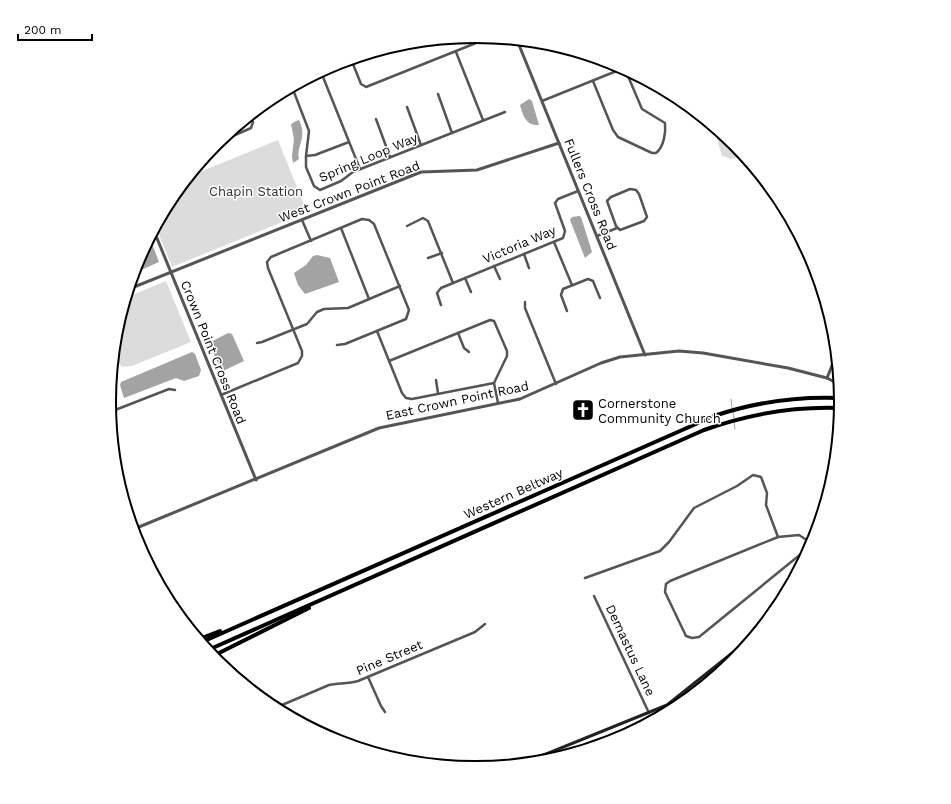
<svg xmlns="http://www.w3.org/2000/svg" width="951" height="804" font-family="'Work Sans',sans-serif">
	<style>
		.green { fill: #dcdcdc }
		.water { fill: #a3a3a3 }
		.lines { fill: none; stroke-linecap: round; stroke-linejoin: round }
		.stream { stroke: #a3a3a3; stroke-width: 1 }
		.minor { stroke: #555; stroke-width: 2.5 }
		.tertiary { stroke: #555; stroke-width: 3 }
		.secondary { stroke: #222; stroke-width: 3 }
		.motorway { stroke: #000; stroke-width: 4 }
		.labels { text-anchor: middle; stroke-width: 3; stroke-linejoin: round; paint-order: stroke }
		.street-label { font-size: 13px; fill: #000; stroke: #fff }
		.park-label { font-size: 13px; fill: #333; stroke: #fff }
		.poi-label { font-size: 13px; fill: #000; stroke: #fff; text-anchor: start }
		.rim { fill: none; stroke: #000; stroke-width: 2 }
	</style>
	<rect width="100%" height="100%" fill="#fff"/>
	<!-- green -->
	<g class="green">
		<path d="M713,126L734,143L745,156L732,159L722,156Z"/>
		<path d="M278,140L307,212L172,267L156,227L171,198L190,176Z"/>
		<path d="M166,281L191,342L132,366L122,367C105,350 121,317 127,297Z"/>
	</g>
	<!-- water -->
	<g class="water">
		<path d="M529,99L532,101L539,125C526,126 523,116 520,105Z"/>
		<path d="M296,121L299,120C308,138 296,146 299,159L293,163L292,156L294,139L291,124Z"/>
		<path d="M579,216L581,217L592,252L585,258L570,220L572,217Z"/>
		<path d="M149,241H151L159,262L141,270L138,262Z"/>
		<path d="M317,255L330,258L339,282L305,294L298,285L294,273L306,265L313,256Z"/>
		<path d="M228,333L232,334L244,361L223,371L220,368L209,343Z"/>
		<path d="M192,352L195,354L201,370L199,376L184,381L176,378L124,398L120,385L121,382Z"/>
	</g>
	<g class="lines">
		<!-- stream -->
		<g class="stream">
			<path d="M731,399L732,408"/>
			<path d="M733,411L734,418"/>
			<path d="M734,421L735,429"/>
		</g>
		<!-- minor -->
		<g class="minor">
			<path d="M456,52L483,120"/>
			<path d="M351,59L361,84L366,87L491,37"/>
			<path d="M321,72L360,169"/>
			<path d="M593,81L613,130L618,137L652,153H656C664,147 666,132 665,123L642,109L625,69"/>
			<path d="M292,87L309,131L306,156V167L314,186L320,190L341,181L353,172L505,112"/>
			<path d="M438,94L452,133"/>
			<path d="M542,101L624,68"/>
			<path d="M407,107L421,145"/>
			<path d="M376,119L390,157"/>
			<path d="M217,143L251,128L253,122L250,116"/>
			<path d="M306,156L315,155L349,142"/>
			<path d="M630,189L636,190L639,194L647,217L644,221L620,230L616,226L607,201L611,197Z"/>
			<path d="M302,220L311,241"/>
			<path d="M407,226L423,218L428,221L453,283"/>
			<path d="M341,228L369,299"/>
			<path d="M597,236L617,228"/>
			<path d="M554,242L572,285"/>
			<path d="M524,254L529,268"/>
			<path d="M428,258L442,253"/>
			<path d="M494,266L500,279"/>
			<path d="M465,278L471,292"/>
			<path d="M525,302V308L556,384"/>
			<path d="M441,305L437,293L441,288L563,238L565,231L555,203L558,199L578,191"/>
			<path d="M567,311L561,295L563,289L588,279L593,281L600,298"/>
			<path d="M377,331L402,393L406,398L412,399L494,383"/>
			<path d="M458,333L464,348L469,352"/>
			<path d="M257,343L262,342L307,324L317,312L324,309L348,308L400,286"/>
			<path d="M389,361L490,320L494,321L507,351V356L494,383L498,403"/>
			<path d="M436,380L438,393"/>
			<path d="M221,395L298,363L302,356V351L268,268L267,262L271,257L362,219L369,220L374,224L409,310L406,319L345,344L337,345"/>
			<path d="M110,412L169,389L175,390"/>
			<path d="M812,545L699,637L692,638L686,636L665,592L666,584L670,581L778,537L799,535L813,544"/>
			<path d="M585,578L660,551L669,542L694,508L737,486L753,475L761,477L767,493L766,505L778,537"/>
			<path d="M594,596L649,713"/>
			<path d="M368,677L381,706L385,712"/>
			<path d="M275,708L329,685C339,683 348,684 358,681L475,632L485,624"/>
		</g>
		<!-- tertiary -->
		<g class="tertiary">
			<path d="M517,40L645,355"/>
			<path d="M154,231L256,480"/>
			<path d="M129,289L421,172L477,170L559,143"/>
			<path d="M827,378L837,353"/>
			<path d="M134,529L379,428L520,399L601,363L620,357L679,351L703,353L788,368L827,378L840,385"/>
		</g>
		<!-- secondary -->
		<path class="secondary" d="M524,763L667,705L756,634"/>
		<!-- motorway -->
		<g class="motorway">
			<path d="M199,639L220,631"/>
			<path d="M202,642L714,416C756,402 798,396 841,398"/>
			<path d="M208,650L704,430C749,414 793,406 841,408"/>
			<path d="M213,656L309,608"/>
		</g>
	</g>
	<!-- icons -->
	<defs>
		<g id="church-square" transform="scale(1.15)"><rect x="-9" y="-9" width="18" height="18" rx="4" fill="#000" stroke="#fff"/><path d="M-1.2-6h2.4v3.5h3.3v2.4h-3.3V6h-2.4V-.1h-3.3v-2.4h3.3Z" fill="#fff"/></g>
	</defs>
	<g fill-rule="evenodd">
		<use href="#church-square" x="583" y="410"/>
	</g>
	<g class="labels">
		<!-- street labels -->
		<g class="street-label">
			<text transform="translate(368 157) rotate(-23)" y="5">Spring Loop Way</text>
			<text transform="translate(349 191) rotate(-21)" y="5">West Crown Point Road</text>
			<text transform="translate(591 194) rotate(68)" y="5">Fullers Cross Road</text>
			<text transform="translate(519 244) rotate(-23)" y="5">Victoria Way</text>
			<text transform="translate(214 352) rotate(68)" y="5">Crown Point Cross Road</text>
			<text transform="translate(457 400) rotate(-12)" y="5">East Crown Point Road</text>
			<text transform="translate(513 493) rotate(-24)" y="5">Western Beltway</text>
			<text transform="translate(631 650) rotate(65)" y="5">Demastus Lane</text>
			<text transform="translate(389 657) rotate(-23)" y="5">Pine Street</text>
		</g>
		<!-- park labels -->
		<g class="park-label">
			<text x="256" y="196">Chapin Station</text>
		</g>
		<!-- poi labels -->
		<g class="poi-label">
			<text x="598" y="408">Cornerstone<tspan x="598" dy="15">Community Church</tspan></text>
		</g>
	</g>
	<!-- crop -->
	<path d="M0 0H951V804H0ZM116 402a359 359 0 1 1 718 0a359 359 0 1 1-718 0Z" fill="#fff" fill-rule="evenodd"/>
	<path class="rim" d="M116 402a359 359 0 1 1 718 0a359 359 0 1 1-718 0Z"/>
	<!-- scale -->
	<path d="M18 34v6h74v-6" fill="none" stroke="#000000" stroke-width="2"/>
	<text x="24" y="34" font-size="12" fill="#000000" stroke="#ffffff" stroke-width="3" paint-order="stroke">200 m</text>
</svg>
